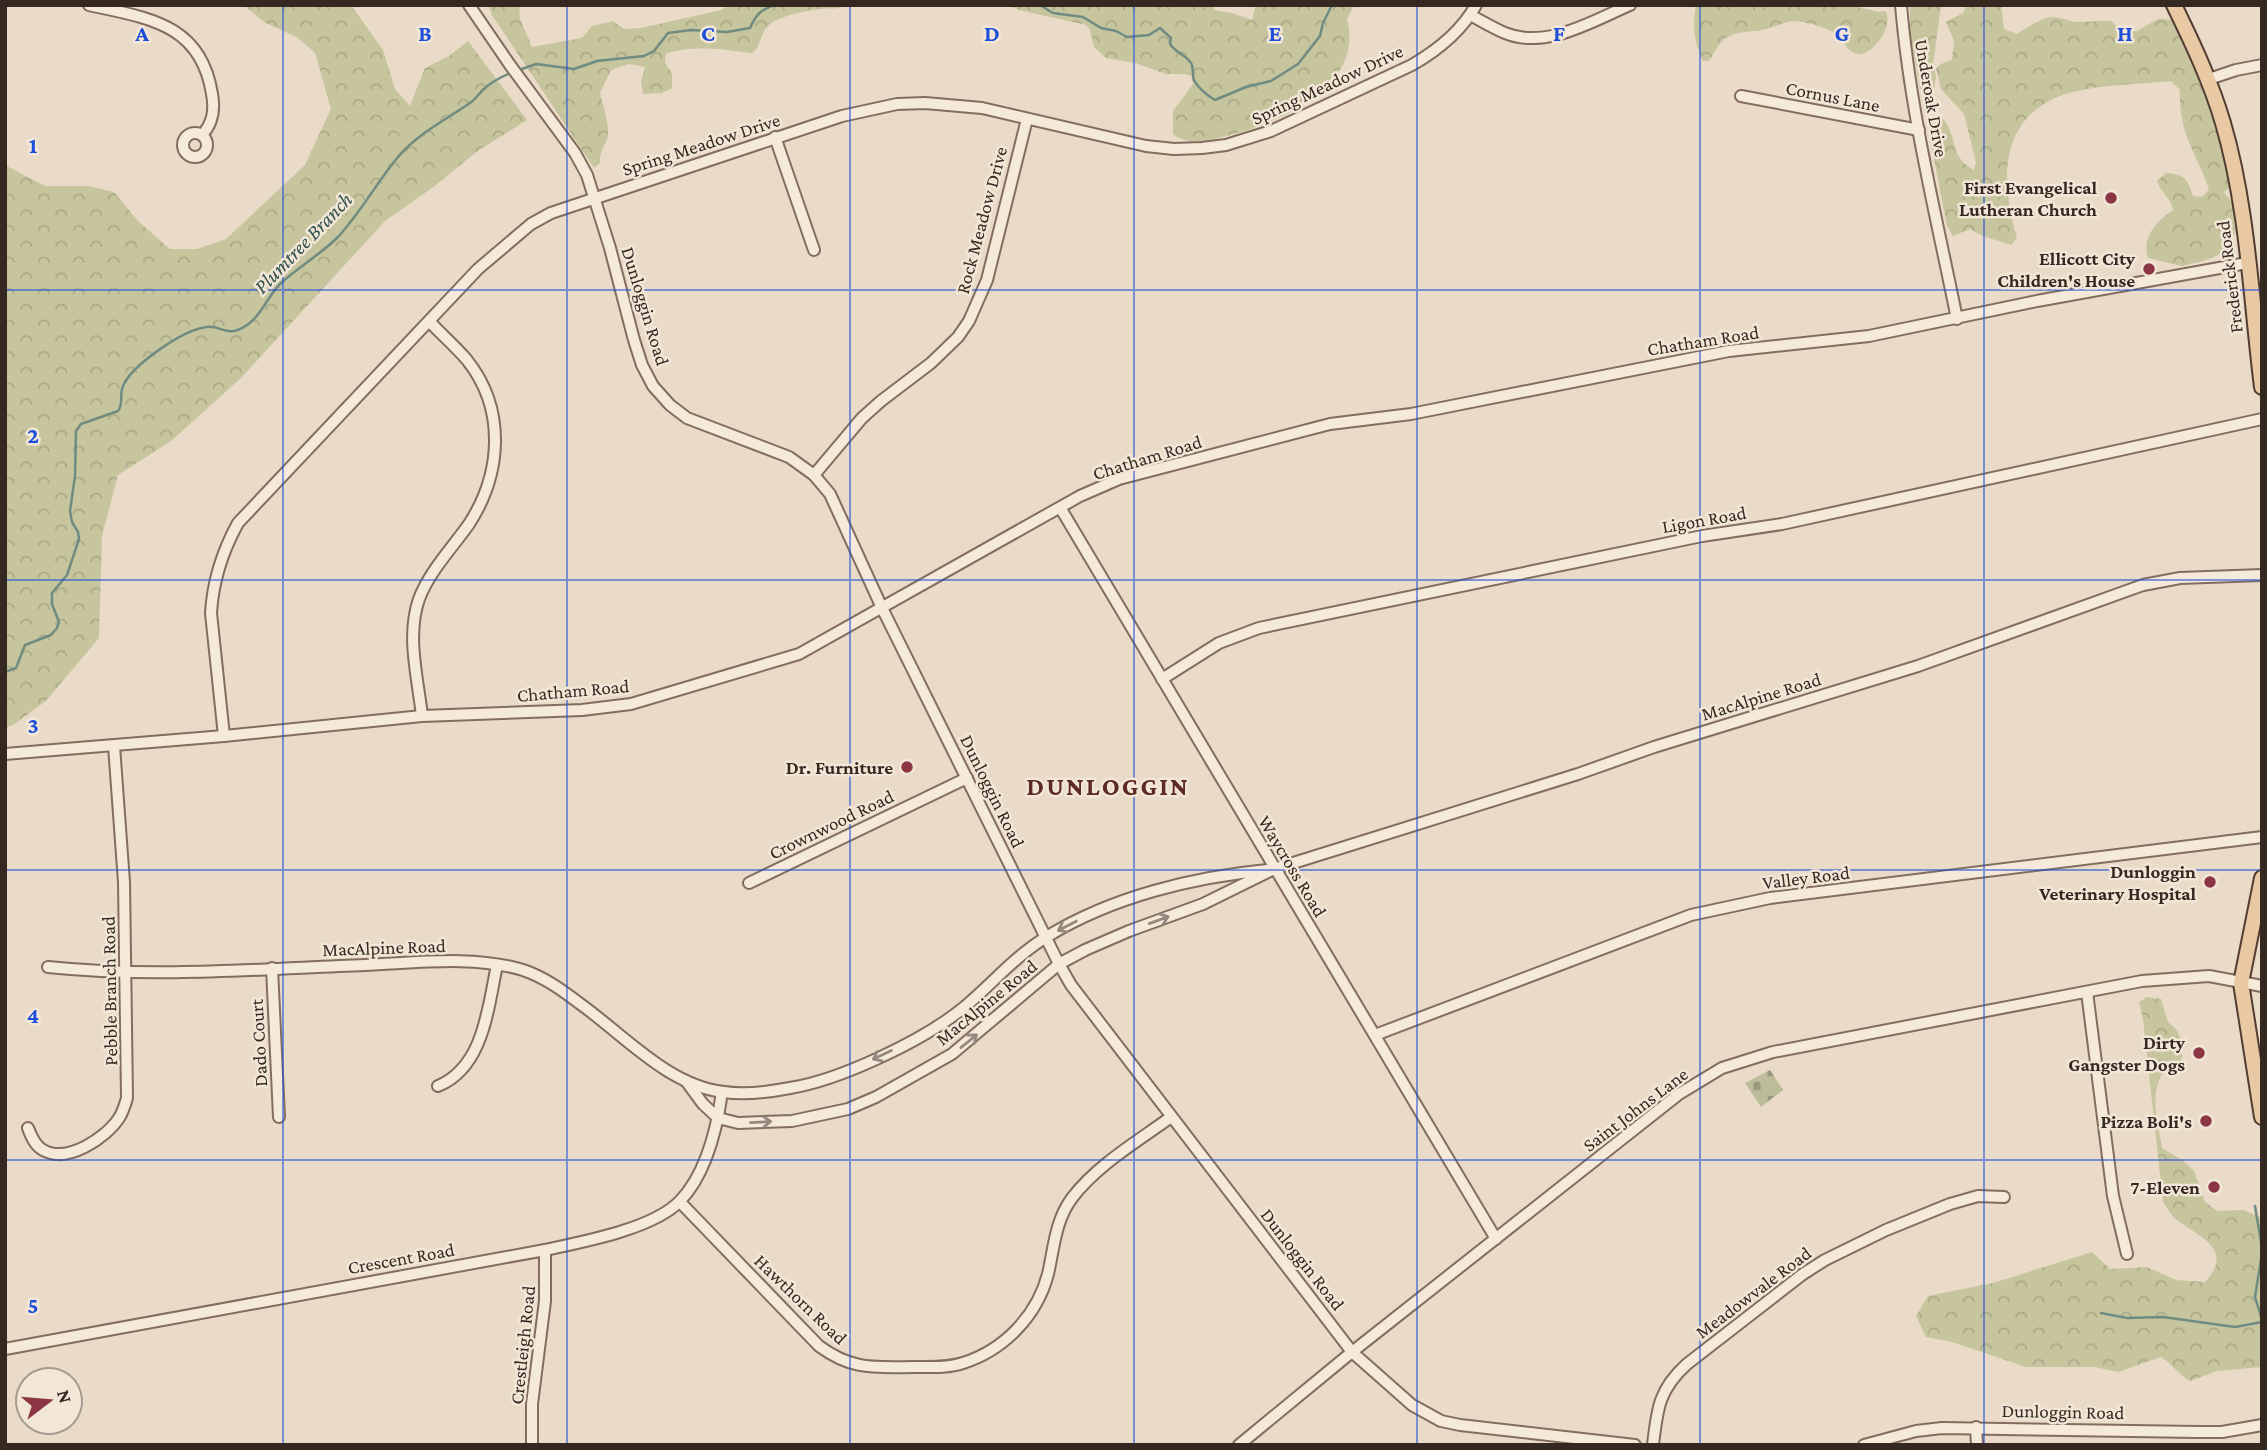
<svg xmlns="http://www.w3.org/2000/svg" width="2267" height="1450" font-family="'Crimson Pro',serif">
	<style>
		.forest { fill: url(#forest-crowns) }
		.cemetery { fill: url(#cemetery-stones) }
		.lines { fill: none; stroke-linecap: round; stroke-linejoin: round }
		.stream { stroke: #708b81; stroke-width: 2.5 }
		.minor-casing { stroke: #836d5f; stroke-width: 14 }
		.major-casing { stroke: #523d32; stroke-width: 18 }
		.minor { stroke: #f5e9da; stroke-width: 10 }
		.major { stroke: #e8c9a4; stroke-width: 14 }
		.oneway { stroke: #95887e }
		.grid { fill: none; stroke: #1d4ed8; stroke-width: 2; stroke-opacity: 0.55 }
		.poi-dot { fill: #8c3643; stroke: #f2e6d7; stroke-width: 2.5 }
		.labels { text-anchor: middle; stroke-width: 5; stroke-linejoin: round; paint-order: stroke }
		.street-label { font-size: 19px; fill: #352821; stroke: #f2e6d7 }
		.poi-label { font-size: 19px; font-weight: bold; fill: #352821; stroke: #f2e6d7; text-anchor: end }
		.water-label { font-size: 21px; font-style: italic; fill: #32534d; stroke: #f2e6d7 }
		.district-label { font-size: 26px; font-weight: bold; letter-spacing: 2px; fill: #5d2925; stroke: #f2e6d7 }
		.grid-label { font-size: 23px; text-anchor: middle; font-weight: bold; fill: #1d4ed8; stroke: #f2e6d7; stroke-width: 5; stroke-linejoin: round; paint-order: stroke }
	</style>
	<defs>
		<pattern id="forest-crowns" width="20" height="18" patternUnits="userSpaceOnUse" patternTransform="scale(1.75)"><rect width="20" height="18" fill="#c6c59d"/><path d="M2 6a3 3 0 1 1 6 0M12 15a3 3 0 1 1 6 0" fill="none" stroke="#aba987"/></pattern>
		<pattern id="cemetery-stones" width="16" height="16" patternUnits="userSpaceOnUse" patternTransform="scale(1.75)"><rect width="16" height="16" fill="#bcbc9b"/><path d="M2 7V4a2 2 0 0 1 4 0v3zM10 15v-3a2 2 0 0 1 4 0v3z" fill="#9a997e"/></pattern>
	</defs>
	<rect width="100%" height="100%" fill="#e9dbc8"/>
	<!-- forest -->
	<g class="forest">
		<path d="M244,5H351L383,50L395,89L410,106L425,68L449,56L468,41L527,120L479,150L432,188L385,221L241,378L171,441L118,475L102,536L99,638L46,701L13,725L5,728V165L45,186H88L114,192L139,222L170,249H197L226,239L305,165L331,109L315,53L298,38L264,22Z"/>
		<path d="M488,5H519L520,19L532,47L582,38L592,26L613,21L624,29L641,28L721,10L730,5H847C833,11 832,7 820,9C809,10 782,16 773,22C758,32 763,45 752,53C720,49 698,45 666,53L665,63L672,73V88L662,93L643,94L641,82L645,67L629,64L611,70L600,93C603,106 609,122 608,135C607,145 600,147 600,163L594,168L492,15Z"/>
		<path d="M1006,5H1214V10L1232,13L1252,20L1256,5H1354L1347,19C1365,86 1281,122 1230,135C1211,140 1189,147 1173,134V111L1193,84L1191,76L1184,74H1166L1135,63L1106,58L1094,47L1090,30L1086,25L1019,10Z"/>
		<path d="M1696,5H1850L1878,12L1885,11C1895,24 1872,57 1858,54C1845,52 1845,39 1835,33C1825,27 1799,19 1787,22C1779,24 1771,29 1762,30C1751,32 1739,31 1730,36C1719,40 1715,52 1709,61H1703C1694,42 1692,25 1696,5Z"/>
		<path d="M1910,5H1941L1933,64L1936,76L1934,91L1927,93L1920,88L1910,34Z"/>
		<path d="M1967,5H2001L2004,29L2017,34C2026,28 2041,18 2052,17C2061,17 2070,22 2079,22C2090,22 2100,20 2112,21L2118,29L2137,31L2158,19L2175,20C2194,62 2232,142 2229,188L2224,192C2243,216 2240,226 2226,252L2203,261L2182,266L2148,258C2141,237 2157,221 2173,210C2171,198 2161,193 2157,181L2166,173C2184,174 2188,179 2193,196L2202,197L2209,190C2205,175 2198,164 2192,149C2183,130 2179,111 2180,90L2171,81C2135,85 2085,84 2053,99C1997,126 2002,187 2017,238L2011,245L1983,236L1970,229L1953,236L1947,226L1930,138L1933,121L1942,118C1960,137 1946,154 1974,170L1976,162L1964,114L1941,89L1936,68L1941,64L1952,60L1954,41L1946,22L1963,13Z"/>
		<path d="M2147,997L2161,999L2168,1022L2177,1030L2181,1040L2182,1056L2180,1065L2165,1070C2148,1092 2158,1123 2162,1148L2182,1160L2194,1171L2205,1202L2217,1211L2244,1210L2262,1218V1367L2217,1371L2190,1381C2179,1375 2172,1364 2161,1357L2118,1372L2095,1367H2026L1952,1342L1926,1337L1916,1316L1928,1296L1993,1283L2092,1252L2110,1269L2147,1267L2176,1280L2205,1282C2235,1250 2200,1237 2177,1220C2171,1215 2167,1208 2163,1202L2143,1019L2139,1002Z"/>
	</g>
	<!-- cemetery -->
	<path class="cemetery" d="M1770,1070L1783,1090L1761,1107L1745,1083Z"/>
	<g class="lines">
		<!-- stream -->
		<g class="stream">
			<path d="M1040,5L1053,13L1083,17L1101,28L1116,31L1127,37L1149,35L1160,28L1171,38L1170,44C1176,53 1187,56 1191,63C1194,68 1192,75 1194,80C1198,88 1208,96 1215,100L1246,87L1271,81L1298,64L1320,36L1323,23L1332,5"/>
			<path d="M519,70L536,64L574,69L597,61L644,56L654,51L668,33L691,30L727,32L750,28C756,15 760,10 774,5"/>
			<path d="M5,672L16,668L25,645L51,635L57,628L59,622L52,604V593L67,575L79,539L78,532L72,522L70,511L75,476L76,431L81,424L118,411C124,403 119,395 123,386C132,365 184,329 207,327C222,325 227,339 247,325C261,316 268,296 280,284C298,267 320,255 338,237C361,212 377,182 398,157C417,134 447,119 470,103C476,99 480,92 485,88C493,81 503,76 513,72"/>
			<path d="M2255,1206L2262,1248"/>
			<path d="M2262,1253L2255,1297L2262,1320"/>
			<path d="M2101,1313L2127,1318L2163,1317L2235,1327L2262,1322"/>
		</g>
		<!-- minor casing -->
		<g class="minor-casing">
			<g id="minor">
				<path d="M89,5C147,18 201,23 212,94C215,110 213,123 202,135"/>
				<path d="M469,5L510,65L575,153L587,175L610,248L634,340L642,365L653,386L670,405L687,418L789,457L814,475L830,494L882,608L1059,964L1071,985L1352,1352L1412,1405L1441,1421L1460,1425L1635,1445"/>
				<path d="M1901,5C1910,111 1936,215 1957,319"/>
				<path d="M1470,15C1482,21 1493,28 1505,33C1546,50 1592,21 1630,5"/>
				<path d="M2209,79L2236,70L2262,65"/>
				<path d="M1741,96L1919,130"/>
				<circle cx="195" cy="145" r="12"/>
				<path d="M775,137L814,250"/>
				<path d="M814,475L862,418L881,401L931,363L958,337L969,321L987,280L1027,119"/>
				<path d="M1061,509L1496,1239"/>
				<path d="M1162,679L1219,643L1259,628L1702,536L1782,524L2262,419"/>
				<path d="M422,716C418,679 406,636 419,599C429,572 452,548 469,524C502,473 506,409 467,360C456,347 442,335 430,322"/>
				<path d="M224,736L211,613C213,580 222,552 238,523L478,269L531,224L551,213L842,116L897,104L925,103L982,108L1146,146L1174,149L1202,148L1226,145L1271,131L1412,65C1438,50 1461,32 1476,5"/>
				<path d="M5,754L224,736L422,716L582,710L631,704L799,654L1080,496L1119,479L1330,424L1411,414L1729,351L1869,336L2037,301L2247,263"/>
				<path d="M749,883L967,778"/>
				<path d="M48,967C153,978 260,969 365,965C416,963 473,955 523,970C544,977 562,990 579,1003C623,1034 668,1086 724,1092C744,1095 769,1092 790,1088C840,1080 922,1041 962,1009C991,985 1016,955 1048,936C1112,897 1193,877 1267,870"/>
				<path d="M272,968L279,1117"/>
				<path d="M2087,992L2113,1196L2127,1254"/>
				<path d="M1375,1035L1691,915L1770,898L2262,837"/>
				<path d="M686,1081L703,1104L718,1118L738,1123L792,1121L848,1109L876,1097L952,1054L1059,964L1085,950L1129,931L1203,904L1274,869L1578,774L1654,747L1918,666L2143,585L2180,578L2262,575"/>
				<path d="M438,1086C484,1067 488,1007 497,965"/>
				<path d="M28,1128C31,1136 35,1146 43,1150C67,1164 106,1138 119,1118C123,1112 125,1105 127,1098L124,882L114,746"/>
				<path d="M680,1202L819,1346C853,1371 875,1367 915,1367C931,1367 948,1368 963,1363C1004,1350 1037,1316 1048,1274C1054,1248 1055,1221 1072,1198C1097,1165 1138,1141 1171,1117"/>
				<path d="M5,1349L545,1250C582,1242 653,1229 680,1201C706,1174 717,1128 722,1092"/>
				<path d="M1976,1427L1977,1445"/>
				<path d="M532,1445V1404L545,1301V1250"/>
				<path d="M1239,1445L1352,1352L1679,1094L1722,1068L1773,1052L2142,981L2209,976L2262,986"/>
				<path d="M1653,1445C1657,1409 1659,1389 1687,1364L1803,1274L1825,1260L1886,1230L1950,1204L1978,1196L2004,1197"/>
				<path d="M1864,1445L1916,1431L1942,1428L2198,1432H2222L2262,1425"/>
			</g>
		</g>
		<!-- major casing -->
		<g class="major-casing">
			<g id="major">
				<path d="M2174,5C2193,44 2211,82 2223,123C2248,208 2251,300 2262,387"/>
				<path d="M2262,878L2241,983L2262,1117"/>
			</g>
		</g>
		<!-- minor -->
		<use href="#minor" class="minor"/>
		<!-- major -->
		<use href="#major" class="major"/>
	</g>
	<!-- one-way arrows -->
	<defs><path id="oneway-shaft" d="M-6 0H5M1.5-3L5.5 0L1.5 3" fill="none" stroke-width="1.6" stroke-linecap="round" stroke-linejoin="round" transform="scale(1.75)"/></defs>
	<g class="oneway">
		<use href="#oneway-shaft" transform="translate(1159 920) rotate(-20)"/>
		<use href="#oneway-shaft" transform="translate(1067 926) rotate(153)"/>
		<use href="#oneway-shaft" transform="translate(969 1041) rotate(-39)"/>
		<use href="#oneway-shaft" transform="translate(882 1055) rotate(154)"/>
		<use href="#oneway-shaft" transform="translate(761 1122) rotate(-3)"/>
	</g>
	<!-- grid -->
	<path class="grid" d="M283,5V1445M567,5V1445M850,5V1445M1134,5V1445M1417,5V1445M1700,5V1445M1984,5V1445M5,290H2262M5,580H2262M5,870H2262M5,1160H2262"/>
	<!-- markers -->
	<g class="poi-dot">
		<circle cx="2111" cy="198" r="7"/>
		<circle cx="2149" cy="269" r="7"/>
		<circle cx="907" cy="767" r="7"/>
		<circle cx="2210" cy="882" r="7"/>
		<circle cx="2199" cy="1053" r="7"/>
		<circle cx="2206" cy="1121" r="7"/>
		<circle cx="2214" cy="1187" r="7"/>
	</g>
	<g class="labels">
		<!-- street labels -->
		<g class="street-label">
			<text transform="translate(1327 84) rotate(-25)" y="7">Spring Meadow Drive</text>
			<text transform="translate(1833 96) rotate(11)" y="7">Cornus Lane</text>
			<text transform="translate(1932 98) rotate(80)" y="7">Underoak Drive</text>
			<text transform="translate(701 144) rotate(-18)" y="7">Spring Meadow Drive</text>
			<text transform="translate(981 220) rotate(-75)" y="7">Rock Meadow Drive</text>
			<text transform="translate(2229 277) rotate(-97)" y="7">Frederick Road</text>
			<text transform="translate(646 306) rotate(73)" y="7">Dunloggin Road</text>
			<text transform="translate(1703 340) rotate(-9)" y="7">Chatham Road</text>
			<text transform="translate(1147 457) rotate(-17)" y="7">Chatham Road</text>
			<text transform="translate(1704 519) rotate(-10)" y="7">Ligon Road</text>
			<text transform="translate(573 690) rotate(-5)" y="7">Chatham Road</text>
			<text transform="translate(1761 696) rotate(-17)" y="7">MacAlpine Road</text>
			<text transform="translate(993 791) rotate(64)" y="7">Dunloggin Road</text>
			<text transform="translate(831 824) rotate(-26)" y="7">Crownwood Road</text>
			<text transform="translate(1293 866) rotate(59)" y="7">Waycross Road</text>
			<text transform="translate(1806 877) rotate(-7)" y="7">Valley Road</text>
			<text transform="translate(384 947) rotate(-2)" y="7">MacAlpine Road</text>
			<text transform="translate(109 991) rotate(-91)" y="7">Pebble Branch Road</text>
			<text transform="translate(986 1002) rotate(-39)" y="7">MacAlpine Road</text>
			<text transform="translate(258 1043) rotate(-93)" y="7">Dado Court</text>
			<text transform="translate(1635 1109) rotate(-37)" y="7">Saint Johns Lane</text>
			<text transform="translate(401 1258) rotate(-10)" y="7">Crescent Road</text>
			<text transform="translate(1303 1259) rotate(52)" y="7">Dunloggin Road</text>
			<text transform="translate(1753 1292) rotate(-37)" y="7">Meadowvale Road</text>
			<text transform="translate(801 1299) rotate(44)" y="7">Hawthorn Road</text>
			<text transform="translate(522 1345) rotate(-84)" y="7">Crestleigh Road</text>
			<text transform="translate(2063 1411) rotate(1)" y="7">Dunloggin Road</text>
		</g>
		<!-- poi labels -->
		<g class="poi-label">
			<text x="2097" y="194">First Evangelical<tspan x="2097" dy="22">Lutheran Church</tspan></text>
			<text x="2135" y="265">Ellicott City<tspan x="2135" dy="22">Children's House</tspan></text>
			<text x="893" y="774">Dr. Furniture</text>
			<text x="2196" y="878">Dunloggin<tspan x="2196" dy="22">Veterinary Hospital</tspan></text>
			<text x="2185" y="1049">Dirty<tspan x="2185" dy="22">Gangster Dogs</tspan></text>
			<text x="2192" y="1128">Pizza Boli's</text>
			<text x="2200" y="1194">7-Eleven</text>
		</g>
		<!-- water labels -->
		<g class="water-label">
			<text transform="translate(303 243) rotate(-46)" y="7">Plumtree Branch</text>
		</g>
		<!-- district labels -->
		<g class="district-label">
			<text x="1108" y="795">DUNLOGGIN</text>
		</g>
	</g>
	<g class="grid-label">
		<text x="142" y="41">A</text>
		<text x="425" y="41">B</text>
		<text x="708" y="41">C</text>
		<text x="992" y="41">D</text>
		<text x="1275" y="41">E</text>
		<text x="1559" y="41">F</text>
		<text x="1842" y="41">G</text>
		<text x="2125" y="41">H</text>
		<text x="33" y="153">1</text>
		<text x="33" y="443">2</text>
		<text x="33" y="733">3</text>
		<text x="33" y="1023">4</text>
		<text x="33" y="1313">5</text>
	</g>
	<!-- border -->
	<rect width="2267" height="1450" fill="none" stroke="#352821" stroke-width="14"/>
	<!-- north arrow -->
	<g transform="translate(49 1401) rotate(74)"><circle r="33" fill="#f2e6d7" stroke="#a69a8e" stroke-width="2"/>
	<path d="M0-5L12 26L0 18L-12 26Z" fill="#8c3643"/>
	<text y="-10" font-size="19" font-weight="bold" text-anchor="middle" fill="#352821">N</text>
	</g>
</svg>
